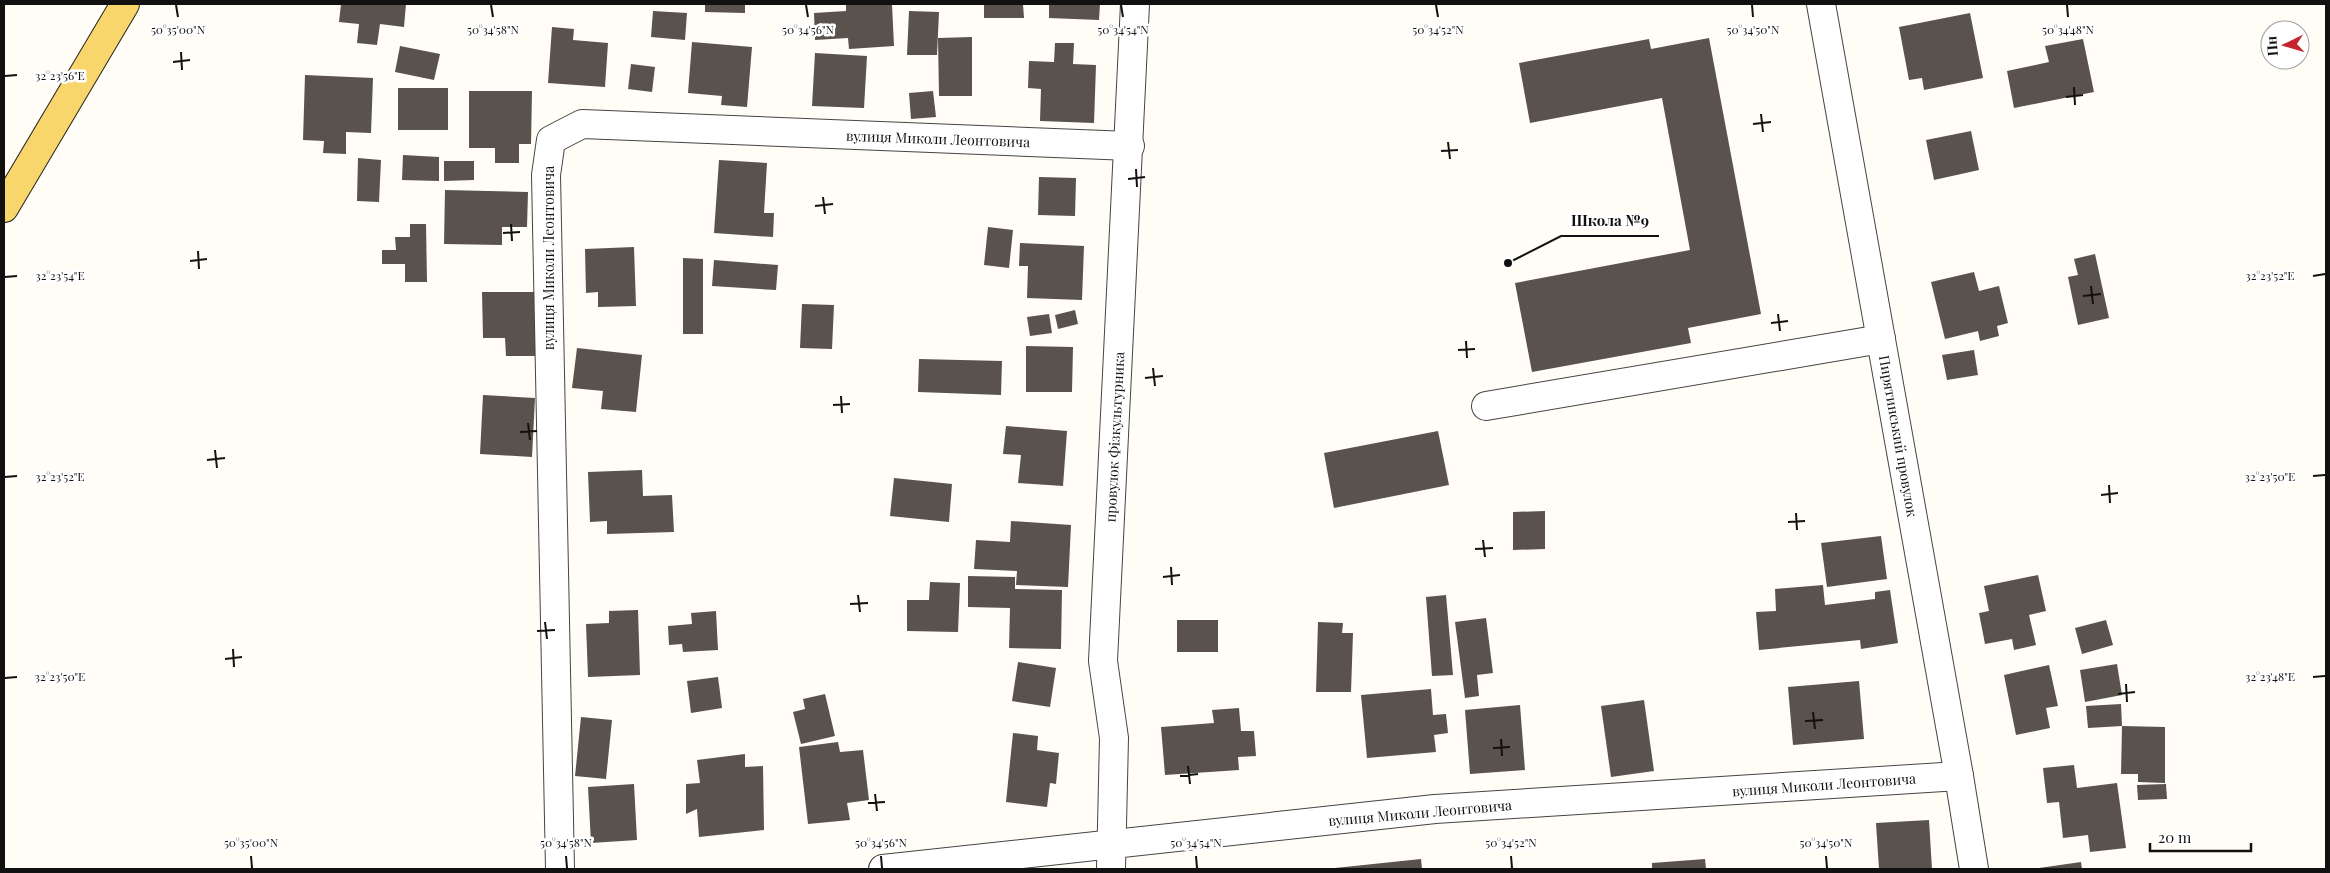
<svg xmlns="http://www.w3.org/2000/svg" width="2330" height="873" font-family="'Playfair Display',serif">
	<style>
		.building { fill: #5a524d }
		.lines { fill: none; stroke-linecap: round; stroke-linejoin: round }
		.minor-casing { stroke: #444; stroke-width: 30 }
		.major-casing { stroke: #222; stroke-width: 30 }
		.minor { stroke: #fff; stroke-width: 28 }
		.major { stroke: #f9d66b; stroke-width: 28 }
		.ticks { fill: none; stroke: #111; stroke-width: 2 }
		.labels { text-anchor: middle; stroke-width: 5; stroke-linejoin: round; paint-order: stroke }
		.street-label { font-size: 14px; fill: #111; stroke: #fff }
		.ticks-label { font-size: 12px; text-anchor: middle; fill: #111; stroke: #fff; stroke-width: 5; stroke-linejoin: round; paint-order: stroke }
		.leader { fill: none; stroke: #111; stroke-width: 2 }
		.callout-dot { fill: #111; stroke: #fff; stroke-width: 2 }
		.callout-label { font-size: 15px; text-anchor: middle; font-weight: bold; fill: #111; stroke: #fff; stroke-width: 5; stroke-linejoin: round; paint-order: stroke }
	</style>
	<rect width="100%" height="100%" fill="#fffdf5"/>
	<!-- building -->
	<g class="building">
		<path d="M341,4H406L404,27L380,24L377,45L357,43L359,24L339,22Z"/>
		<path d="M705,4H745V13L705,12Z"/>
		<path d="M846,4H892L894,46L849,49L848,38L815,40L814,13L846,11Z"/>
		<path d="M984,4H1023L1024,18H984Z"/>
		<path d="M1049,4H1100L1099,20L1049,18Z"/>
		<path d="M653,11L687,13L685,40L651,37Z"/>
		<path d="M909,11L939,12L937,55H907Z"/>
		<path d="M1970,13L1983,78L1924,90L1922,78L1909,80L1899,27Z"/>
		<path d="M552,27L574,29L573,40L608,43L605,87L548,83Z"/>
		<path d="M972,37V96H939L938,38Z"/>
		<path d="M1709,38L1761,314L1688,328L1691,343L1532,372L1515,283L1690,250L1662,98L1530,123L1519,63L1649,39L1651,49Z"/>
		<path d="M2083,39L2094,92L2014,108L2007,71L2049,62L2045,46Z"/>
		<path d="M692,42L752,47L747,107L721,105L722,96L688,93Z"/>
		<path d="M1055,43H1074L1073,64L1096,65L1094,123L1040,121L1041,89L1028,88L1029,61L1054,62Z"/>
		<path d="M400,46L440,54L434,80L395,72Z"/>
		<path d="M815,53L867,56L864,108L812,106Z"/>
		<path d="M631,64L655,67L652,92L628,89Z"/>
		<path d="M305,75L373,78L371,133L346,132V154L323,153L324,141L303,140Z"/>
		<rect x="398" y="88" width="50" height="42"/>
		<path d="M469,91H532L531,144H519V163H495V148H469Z"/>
		<path d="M933,91L936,117L911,119L909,93Z"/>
		<path d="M1971,131L1979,170L1934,180L1926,140Z"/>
		<path d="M403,155L439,157V181L402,180Z"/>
		<path d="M358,158L381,160L379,202L357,201Z"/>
		<path d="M719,160L767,163L764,213H774L773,237L714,233Z"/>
		<path d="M444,161H474V180L444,181Z"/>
		<path d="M1039,177L1076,178L1075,216L1038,215Z"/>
		<path d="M445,190L528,192L527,227H502V245L444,244Z"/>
		<path d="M410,224H426L427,282H405V264H382V250H396L395,237H410Z"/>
		<path d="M988,227L1013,230L1009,268L984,265Z"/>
		<path d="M1020,243L1084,246L1082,300L1027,298L1028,266H1019Z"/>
		<path d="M634,247L636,306L598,307V292L586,293L585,249Z"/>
		<path d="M2095,254L2109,318L2078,325L2068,277L2078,275L2074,259Z"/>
		<path d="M683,258L703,259V334H683Z"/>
		<path d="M714,260L778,265L776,290L712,286Z"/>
		<path d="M1974,272L1979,291L1999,286L2008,323L1997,326L1999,336L1980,341L1978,331L1945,339L1931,282Z"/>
		<path d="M482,292H535L536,356H506L505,338H483Z"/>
		<path d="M802,304L834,305L832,349L800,348Z"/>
		<path d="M1075,310L1078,324L1058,329L1055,315Z"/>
		<path d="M1049,314L1052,333L1030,336L1027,317Z"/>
		<path d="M1026,346L1073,347L1072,392H1026Z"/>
		<path d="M577,348L642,355L636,412L601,409L603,391L572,388Z"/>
		<path d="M1974,350L1978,375L1947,380L1942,355Z"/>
		<path d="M919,359L1002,361L1001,395L918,392Z"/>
		<path d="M483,395L535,398L532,457L480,454Z"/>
		<path d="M1006,426L1067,431L1063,486L1018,483L1021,455L1003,454Z"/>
		<path d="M1438,431L1449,485L1334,508L1324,453Z"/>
		<path d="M642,470L643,496L672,495L674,532L607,534V521L590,522L588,472Z"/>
		<path d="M894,478L952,484L949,522L890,516Z"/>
		<path d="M1545,511V549L1513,550V512Z"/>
		<path d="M1011,521L1071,525L1068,587L1016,585L1017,571L974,569L976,540L1010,542Z"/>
		<path d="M1881,536L1887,579L1827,587L1821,543Z"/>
		<path d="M2038,575L2046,611L2029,615L2036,645L2014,650L2012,639L1985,644L1979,613L1989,611L1984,586Z"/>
		<path d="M968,576L1015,577V589L1062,590L1061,649L1009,648L1010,608L968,607Z"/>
		<path d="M930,582L960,583L958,632L907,631V600H929Z"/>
		<path d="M1823,585L1825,605L1875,599V592L1890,590L1898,643L1861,649L1860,640L1759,650L1756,612L1776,611L1775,589Z"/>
		<path d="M1446,595L1453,675L1432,676L1426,597Z"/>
		<path d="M638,610L640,675L588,677L586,624L609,623V611Z"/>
		<path d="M716,611L718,650L683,652L682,644L669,645L668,626L692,624L691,613Z"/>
		<path d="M1486,618L1493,673L1477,675L1479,696L1465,698L1455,622Z"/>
		<rect x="1177" y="620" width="41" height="32"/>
		<path d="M2106,620L2113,645L2082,654L2075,628Z"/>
		<path d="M1318,622L1343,623L1342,633H1353L1351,692H1316Z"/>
		<path d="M1018,662L1056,668L1050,707L1012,701Z"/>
		<path d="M2117,664L2122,695L2085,702L2080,670Z"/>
		<path d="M2049,665L2058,706L2046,708L2050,728L2016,735L2004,675Z"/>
		<path d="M718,677L722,708L691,713L687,681Z"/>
		<path d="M1859,681L1864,739L1793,745L1788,687Z"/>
		<path d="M1431,689L1433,715L1446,714L1448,733L1434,735L1436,752L1367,758L1361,695Z"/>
		<path d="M825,694L835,736L801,744L793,712L805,709L803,699Z"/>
		<path d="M1644,700L1654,771L1611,777L1601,706Z"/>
		<path d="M2121,704L2122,726L2088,728L2086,706Z"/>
		<path d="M1520,705L1525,770L1470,774L1465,710Z"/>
		<path d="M1239,708L1241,731H1254L1256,756L1238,757L1239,770L1165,775L1161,727L1214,723L1212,710Z"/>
		<path d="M581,717L612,720L606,779L575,776Z"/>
		<path d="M2122,726L2165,727V783L2138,782V774H2121Z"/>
		<path d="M1013,733L1038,736L1037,750L1059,753L1056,784L1050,783L1047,807L1006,802Z"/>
		<path d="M838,742L840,752L863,750L869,800L847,803L850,820L808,824L799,747Z"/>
		<path d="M745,754V767L763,766L764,830L699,837L697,809L686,814V784L700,783L697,760Z"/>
		<path d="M2074,765L2077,788L2117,783L2126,848L2090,852L2088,835L2063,838L2059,802L2047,803L2043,768Z"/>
		<path d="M634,784L637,840L591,843L588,787Z"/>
		<path d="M2166,784L2167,799L2138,800L2137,785Z"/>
		<path d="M1929,820L1932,869H1879L1876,823Z"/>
		<path d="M1421,859L1422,869H1335V868Z"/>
		<path d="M1705,859L1706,869H1652V863Z"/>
		<path d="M2081,862L2082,869H2039V868Z"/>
	</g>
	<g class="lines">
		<!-- minor casing -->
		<g class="minor-casing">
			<g id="minor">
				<path d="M1821,4L1959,776L1974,869"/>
				<path d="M1486,406L1881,339"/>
				<path d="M560,869L546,175L551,140L582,124L1130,146"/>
				<path d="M883,869L1435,809L1959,776"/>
				<path d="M1111,869L1114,738L1103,661L1135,4"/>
			</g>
		</g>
		<!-- major casing -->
		<g class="major-casing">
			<path id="major" d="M4,208L125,4"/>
		</g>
		<!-- minor -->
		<use href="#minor" class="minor"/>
		<!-- major -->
		<use href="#major" class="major"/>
	</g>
	<!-- ticks -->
	<path class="ticks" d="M176,5L178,17M491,5L493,17M806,5L808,17M1121,5L1123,17M1436,5L1438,17M1752,5L1753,17M2067,5L2068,17M181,52L182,70M173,62L190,60M5,76L17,75M2074,87L2075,105M2066,97L2083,95M1761,114L1763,132M1753,124L1771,122M1448,142L1450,159M1441,151L1458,150M1136,169L1137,187M1128,179L1145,177M823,197L825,214M815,206L833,204M511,224L512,241M503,233L520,232M198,251L199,269M190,261L207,259M2313,276L2325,274M5,277L17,276M2091,286L2093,304M2083,296L2101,294M1778,314L1780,331M1771,323L1788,321M1466,341L1467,358M1458,350L1475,349M1153,368L1155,386M1145,378L1163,376M841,396L842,413M833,405L850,404M528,423L530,440M520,432L537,431M215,450L217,468M207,460L225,458M2313,476L2325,475M5,477L17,476M2109,485L2110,503M2101,495L2118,493M1796,513L1797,530M1788,522L1805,521M1483,540L1485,557M1475,549L1493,548M1171,567L1172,585M1163,577L1180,575M858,595L860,612M850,604L868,603M545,622L547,639M537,631L555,630M233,649L234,667M225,659L242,657M2313,677L2325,676M5,678L17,677M2126,684L2127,702M2118,694L2135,692M1813,712L1815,729M1805,721L1823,720M1501,739L1502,756M1493,748L1510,747M1188,766L1190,784M1180,776L1198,774M875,794L877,811M868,803L885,802M251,856L252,868M566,856L567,868M881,856L882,868M1196,856L1197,868M1511,856L1512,868M1826,856L1827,868"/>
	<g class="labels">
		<!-- street labels -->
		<g class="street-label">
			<text transform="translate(938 139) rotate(2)" y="5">вулиця Миколи Леонтовича</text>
			<text transform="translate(549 258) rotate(-90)" y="5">вулиця Миколи Леонтовича</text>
			<text transform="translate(1898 436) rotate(80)" y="5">Пирятинський провулок</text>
			<text transform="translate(1115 437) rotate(-87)" y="5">провулок Фізкультурника</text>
			<text transform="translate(1824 785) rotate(-4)" y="5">вулиця Миколи Леонтовича</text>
			<text transform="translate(1420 813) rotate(-5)" y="5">вулиця Миколи Леонтовича</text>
		</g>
	</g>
	<g class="ticks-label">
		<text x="178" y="34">50°35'00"N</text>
		<text x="493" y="34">50°34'58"N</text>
		<text x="808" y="34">50°34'56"N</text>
		<text x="1123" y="34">50°34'54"N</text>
		<text x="1438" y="34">50°34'52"N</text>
		<text x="1753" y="34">50°34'50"N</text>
		<text x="2068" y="34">50°34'48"N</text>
		<text x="60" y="80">32°23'56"E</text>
		<text x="2270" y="280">32°23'52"E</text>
		<text x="60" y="280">32°23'54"E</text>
		<text x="2270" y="481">32°23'50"E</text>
		<text x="60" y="481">32°23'52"E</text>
		<text x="2270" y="681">32°23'48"E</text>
		<text x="60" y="681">32°23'50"E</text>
		<text x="251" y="847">50°35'00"N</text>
		<text x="566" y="847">50°34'58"N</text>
		<text x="881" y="847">50°34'56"N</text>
		<text x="1196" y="847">50°34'54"N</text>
		<text x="1511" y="847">50°34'52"N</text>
		<text x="1826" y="847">50°34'50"N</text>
	</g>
	<!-- callouts -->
	<path class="leader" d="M1508 263L1561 236H1659"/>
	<circle class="callout-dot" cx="1508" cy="263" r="5"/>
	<g class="callout-label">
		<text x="1610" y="226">Школа №9</text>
	</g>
	<!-- border -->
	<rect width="2330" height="873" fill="none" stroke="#111111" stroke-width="10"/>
	<!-- north arrow -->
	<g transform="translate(2285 45) rotate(265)"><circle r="24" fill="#ffffff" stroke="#a0a0a0"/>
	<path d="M0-4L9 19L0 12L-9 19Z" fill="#c4262e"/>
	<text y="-8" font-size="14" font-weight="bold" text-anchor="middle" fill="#111111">Пн</text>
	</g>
	<!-- scale -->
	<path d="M2150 843v8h101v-8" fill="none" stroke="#111111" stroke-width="2.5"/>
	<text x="2158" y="843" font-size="15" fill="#111111" stroke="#ffffff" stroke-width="4" paint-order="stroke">20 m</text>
</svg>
